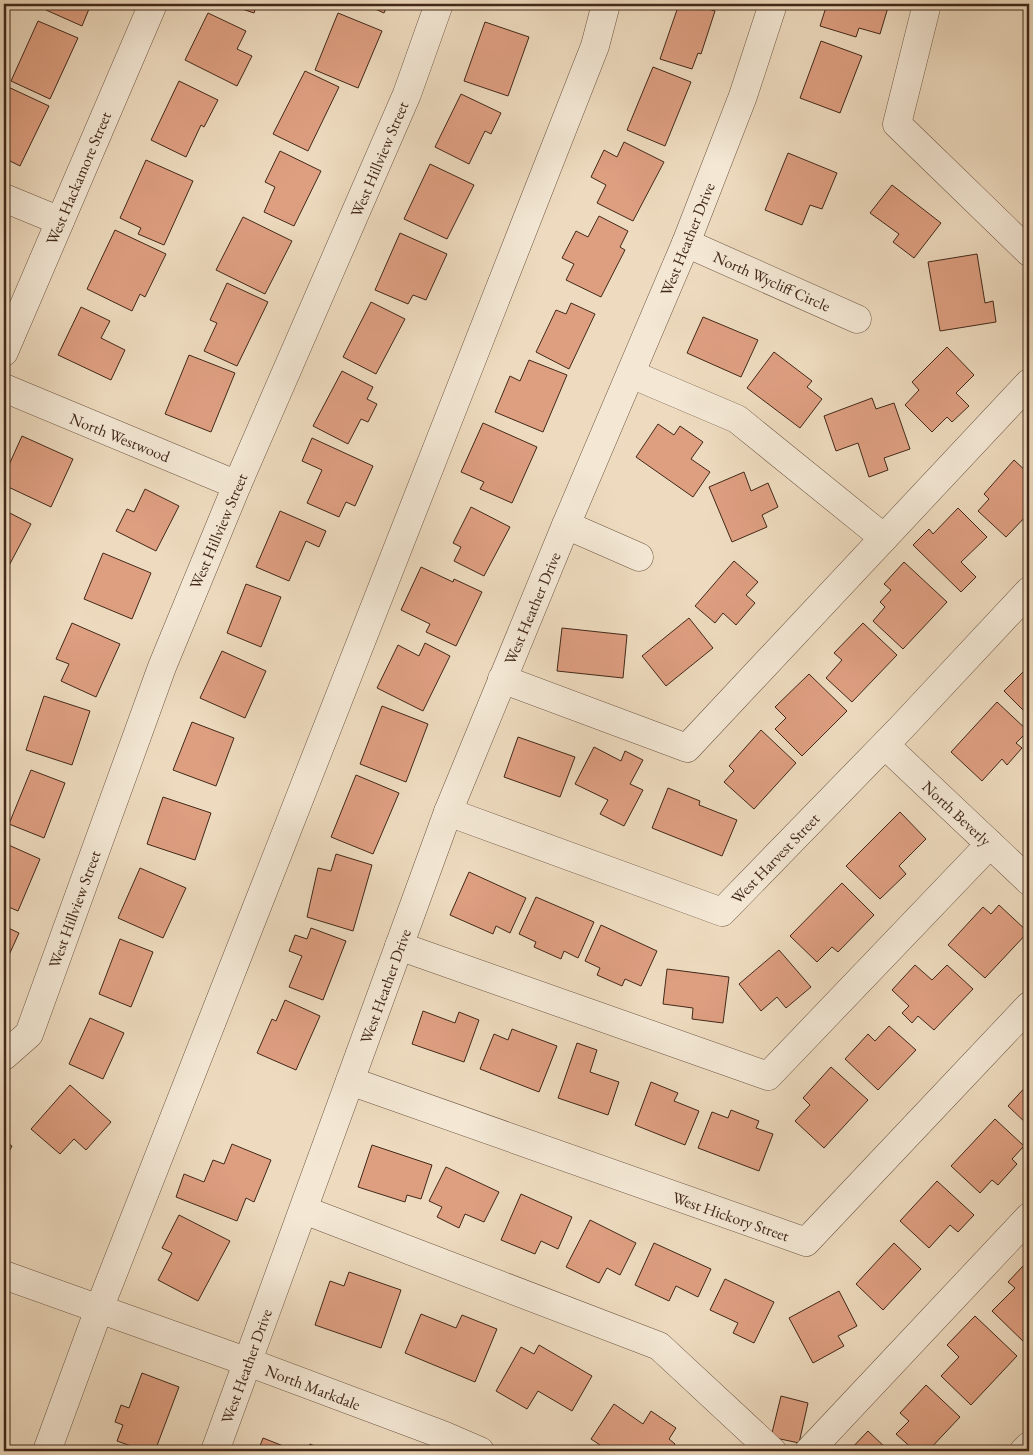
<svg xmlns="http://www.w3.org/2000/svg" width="1033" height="1455" font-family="'EB Garamond',serif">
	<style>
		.building { fill: #de9f81; stroke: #422819 }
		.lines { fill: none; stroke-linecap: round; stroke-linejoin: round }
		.minor-casing { stroke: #6d5542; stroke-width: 29 }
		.minor { stroke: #f4e8d5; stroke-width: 28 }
		.labels { text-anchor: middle; stroke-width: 4.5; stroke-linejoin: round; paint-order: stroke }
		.street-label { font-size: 16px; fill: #422819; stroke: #f4e8d5 }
	</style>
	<rect width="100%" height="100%" fill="#eedbbf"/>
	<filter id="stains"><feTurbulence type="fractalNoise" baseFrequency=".004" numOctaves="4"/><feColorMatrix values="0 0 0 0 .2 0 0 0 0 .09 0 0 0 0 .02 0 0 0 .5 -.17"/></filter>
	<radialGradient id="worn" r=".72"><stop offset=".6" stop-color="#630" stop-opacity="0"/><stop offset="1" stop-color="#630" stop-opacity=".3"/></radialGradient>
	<!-- building -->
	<g class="building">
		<path d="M49,4H91L82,26L46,10Z"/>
		<path d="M227,4H257L254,13Z"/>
		<path d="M364,4H388L384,13Z"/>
		<path d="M679,4H692L715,11L701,54L698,53L692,69L660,59Z"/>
		<path d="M827,4L847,7L848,4H889L880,34L859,28L856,37L820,26Z"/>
		<path d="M208,13L246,31L237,49L252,56L237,86L185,60Z"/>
		<path d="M338,13L382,31L358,88L315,70Z"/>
		<path d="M38,21L78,38L50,99L11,81Z"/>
		<path d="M485,22L529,37L508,96L464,81Z"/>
		<path d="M821,41L862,56L840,113L800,98Z"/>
		<path d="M653,67L691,82L665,146L627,130Z"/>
		<path d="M305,71L339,87L308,151L273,134Z"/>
		<path d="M179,81L218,100L204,127L201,125L186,157L151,140Z"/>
		<path d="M6,86L49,106L20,166L4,158V90Z"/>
		<path d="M461,94L501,113L491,134L485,131L469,164L435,147Z"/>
		<path d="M624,142L664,162L633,221L597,203L606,185L591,177L604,150L617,157Z"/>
		<path d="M280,151L321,171L294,226L264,212L275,187L265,182Z"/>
		<path d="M788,153L837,173L822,209L810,205L802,225L765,210Z"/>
		<path d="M146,160L193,181L164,245L138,234L141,228L120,218Z"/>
		<path d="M430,164L474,185L447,239L404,219Z"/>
		<path d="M892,185L941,223L914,258L893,242L899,234L870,213Z"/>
		<path d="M599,216L628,231L620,247L625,250L601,297L566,280L574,264L562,258L576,231L588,237Z"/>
		<path d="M243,217L292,241L265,294L216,270Z"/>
		<path d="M115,230L166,254L145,297L140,294L132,311L87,289Z"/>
		<path d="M400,233L447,254L426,300L413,295L408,304L375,290Z"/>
		<path d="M977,254L985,303L993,301L996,322L940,331L928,262Z"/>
		<path d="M227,283L268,302L237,366L204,351L217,323L210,320Z"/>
		<path d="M371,302L405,319L376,374L343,357Z"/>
		<path d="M571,303L595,314L569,369L536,352L556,310L566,314Z"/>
		<path d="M81,307L110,321L101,338L125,350L111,380L58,355Z"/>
		<path d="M703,317L758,340L741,377L687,353Z"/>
		<path d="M947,347L974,375L956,393L969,406L952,422L947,417L932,432L905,405L919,390L912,382Z"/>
		<path d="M774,352L812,381L807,387L822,399L800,428L747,388Z"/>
		<path d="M189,355L235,373L211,432L165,414Z"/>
		<path d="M529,360L567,375L543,432L495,412L510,376L520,381Z"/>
		<path d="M342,371L373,387L367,399L377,404L368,422L361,419L348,444L313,426Z"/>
		<path d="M872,398L876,409L894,403L910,449L884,458L888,470L869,477L858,443L836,451L824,416Z"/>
		<path d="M483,423L537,447L512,503L480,489L484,482L461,472Z"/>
		<path d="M658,424L674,435L680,426L703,442L691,459L710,472L693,497L636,457Z"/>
		<path d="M22,436L73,459L51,507L4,485V476Z"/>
		<path d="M312,438L373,466L355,506L346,502L339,517L307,503L322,470L302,461Z"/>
		<path d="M1014,460L1029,474V513L1006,537L978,511L989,499L984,494Z"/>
		<path d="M744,472L751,491L768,483L778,507L762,515L767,527L732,542L709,487Z"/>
		<path d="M145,489L179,506L156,551L116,531L127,509L134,512Z"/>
		<path d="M471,507L510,527L484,576L454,561L461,547L453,543Z"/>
		<path d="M958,508L987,537L961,562L976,577L961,592L913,545L929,529L933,534Z"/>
		<path d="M4,510L31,524L4,575Z"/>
		<path d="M280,511L326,531L319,547L306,541L289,581L256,567Z"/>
		<path d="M103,553L151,573L132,619L84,599Z"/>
		<path d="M734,561L758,582L746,595L755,603L736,625L723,613L715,623L695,606Z"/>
		<path d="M904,562L947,602L903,649L873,621L885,607L880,602L891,590L884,584Z"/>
		<path d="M421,567L453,582L454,579L482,592L456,646L426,632L430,624L401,610Z"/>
		<path d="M246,584L281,597L261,647L227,633Z"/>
		<path d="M4,596L9,598L4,613Z"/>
		<path d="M689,618L713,648L666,686L642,656Z"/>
		<path d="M72,623L120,644L96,697L61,681L69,664L56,659Z"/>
		<path d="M863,623L897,655L852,702L826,678L842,660L834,653Z"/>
		<path d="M562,628L627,635L623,678L557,671Z"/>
		<path d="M425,643L450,656L423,711L377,688L398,645L419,656Z"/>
		<path d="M222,651L266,671L245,718L200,698Z"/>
		<path d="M1029,666V716L1004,691Z"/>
		<path d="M809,674L847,711L802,756L775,729L786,718L775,707Z"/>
		<path d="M44,696L90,711L72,765L26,750Z"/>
		<path d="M997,702L1028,731L1016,743L1022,748L1007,765L1002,759L982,781L951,752Z"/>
		<path d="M382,706L428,724L406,782L360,764Z"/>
		<path d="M192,722L234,738L216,786L173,770Z"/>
		<path d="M761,730L796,763L754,809L724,782L734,771L729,766Z"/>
		<path d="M518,737L575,757L560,797L504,777Z"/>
		<path d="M594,747L621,761L625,751L643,760L630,784L643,790L624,826L600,814L608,800L575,784Z"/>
		<path d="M31,770L65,783L44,838L9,824Z"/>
		<path d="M356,775L399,793L373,854L331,837Z"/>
		<path d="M668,788L700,801L699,805L737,820L722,856L652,828Z"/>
		<path d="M163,797L211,813L195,860L147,844Z"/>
		<path d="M900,812L926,839L899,866L906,874L880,899L846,866Z"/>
		<path d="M4,843L40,859L18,911L4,905Z"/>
		<path d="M336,854L372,865L353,931L307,917L318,868L331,871Z"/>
		<path d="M140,868L186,888L163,938L118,918Z"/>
		<path d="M469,872L526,898L510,933L496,926L493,934L450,915Z"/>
		<path d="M842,883L874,915L838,952L832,947L817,962L790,936Z"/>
		<path d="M536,897L594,922L578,958L564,951L561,959L534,947L536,942L519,934Z"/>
		<path d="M999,905L1028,932L985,978L948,945L983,907L991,914Z"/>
		<path d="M601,925L657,951L641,986L625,979L622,986L597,975L600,968L585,961Z"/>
		<path d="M4,926L19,933L4,966Z"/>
		<path d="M311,928L346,941L323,1000L289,987L302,956L289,951L295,935L307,939Z"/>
		<path d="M120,939L153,952L131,1007L99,994Z"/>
		<path d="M779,950L811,987L786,1008L777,997L761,1011L739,984Z"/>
		<path d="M915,965L932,980L947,965L973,989L934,1030L918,1016L912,1023L902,1013L909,1006L892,990Z"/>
		<path d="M667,969L729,977L723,1023L692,1019L693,1008L663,1004Z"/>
		<path d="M285,1000L320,1016L296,1070L257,1053L272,1019L276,1021Z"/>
		<path d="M423,1011L455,1023L459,1012L479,1020L464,1062L412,1044Z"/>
		<path d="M90,1018L124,1033L103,1079L69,1064Z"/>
		<path d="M889,1026L916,1050L878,1090L845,1059L868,1034L875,1041Z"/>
		<path d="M512,1029L557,1046L539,1092L480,1069L494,1034L508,1040Z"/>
		<path d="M577,1043L597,1050L590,1072L619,1082L608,1115L558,1098Z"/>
		<path d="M831,1067L868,1100L824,1148L795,1121L810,1105L803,1098Z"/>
		<path d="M651,1082L678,1093L674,1101L699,1111L685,1145L635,1125Z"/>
		<path d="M1029,1083V1126L1008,1106Z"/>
		<path d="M70,1085L111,1122L86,1150L74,1139L60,1154L31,1129Z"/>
		<path d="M731,1110L759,1121L756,1128L773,1134L759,1171L698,1148L712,1112L728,1118Z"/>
		<path d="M995,1119L1024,1146L1012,1159L1017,1164L998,1185L992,1180L980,1193L951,1166Z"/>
		<path d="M4,1141L12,1146L4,1161Z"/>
		<path d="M232,1144L271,1160L254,1202L246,1198L237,1221L176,1197L184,1174L204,1182L213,1160L224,1164Z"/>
		<path d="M372,1145L432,1165L421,1199L407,1195L405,1202L358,1187Z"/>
		<path d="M446,1167L499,1192L484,1222L465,1214L459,1228L437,1217L442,1207L429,1201Z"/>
		<path d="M937,1181L974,1215L958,1232L950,1225L929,1248L900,1221Z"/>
		<path d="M521,1194L572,1217L558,1249L541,1241L535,1254L501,1240Z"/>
		<path d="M179,1215L230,1241L198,1301L158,1280L172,1253L162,1248Z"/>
		<path d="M590,1220L636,1243L620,1275L607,1268L599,1283L566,1267Z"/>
		<path d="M654,1243L711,1269L698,1297L676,1286L669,1301L635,1285Z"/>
		<path d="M894,1243L921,1269L883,1310L856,1284Z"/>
		<path d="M1023,1266L1029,1272L1028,1346L992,1311L1015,1288L1008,1282Z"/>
		<path d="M349,1272L401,1290L381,1348L315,1325L330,1281L344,1286Z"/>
		<path d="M725,1279L774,1302L754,1343L733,1333L738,1323L710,1310Z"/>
		<path d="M839,1291L857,1326L838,1336L844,1346L813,1363L789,1318Z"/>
		<path d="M421,1314L456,1328L462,1315L497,1329L475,1382L405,1353Z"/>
		<path d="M975,1316L1017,1356L971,1405L941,1376L959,1357L947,1345Z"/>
		<path d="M539,1345L592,1376L572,1411L538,1391L527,1409L496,1391L521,1347L534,1354Z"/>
		<path d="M142,1373L179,1387L155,1451H145L117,1441L123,1425L115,1422L121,1405L129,1408Z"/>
		<path d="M926,1385L960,1417L928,1451H915L896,1434L909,1421L900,1413Z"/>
		<path d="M781,1396L808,1403L799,1443L771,1437Z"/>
		<path d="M614,1404L643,1424L651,1411L676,1428L669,1439L675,1444L670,1451H609L591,1439Z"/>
		<path d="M868,1431L889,1451H849Z"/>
		<path d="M263,1438L296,1451H258Z"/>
		<path d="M310,1444L327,1451H307Z"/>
	</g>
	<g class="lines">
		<!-- minor casing -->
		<g class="minor-casing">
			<g id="minor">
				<path d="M927,4L897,124L1029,252"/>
				<path d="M4,198L60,221"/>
				<path d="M686,243L857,319"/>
				<path d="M4,352L153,4"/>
				<path d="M631,374L737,419L884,538"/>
				<path d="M4,388L237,485"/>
				<path d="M566,525L639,557"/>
				<path d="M502,679L687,748L1029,383"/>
				<path d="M885,745L1029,881"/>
				<path d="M448,812L722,912L901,728L1029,591"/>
				<path d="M399,946L768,1076L990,844"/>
				<path d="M4,1056L29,1034L162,667L237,485L407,94L439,4"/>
				<path d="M350,1081L806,1242L1029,1006"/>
				<path d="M304,1210L659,1346L772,1451"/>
				<path d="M4,1275L248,1362L443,1435L480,1451"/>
				<path d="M47,1451L99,1309L595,46L606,4"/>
				<path d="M215,1451L448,812L566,525L686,243L743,96L773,4"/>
				<path d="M809,1451L1029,1217"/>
				<path d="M1024,1451L1029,1446"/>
			</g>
		</g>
		<!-- minor -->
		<use href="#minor" class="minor"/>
	</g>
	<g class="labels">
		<!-- street labels -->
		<g class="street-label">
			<text transform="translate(379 159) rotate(-67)" y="6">West Hillview Street</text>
			<text transform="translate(78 178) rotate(-67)" y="6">West Hackamore Street</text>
			<text transform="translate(687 239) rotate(-68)" y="6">West Heather Drive</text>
			<text transform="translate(772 281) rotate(24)" y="6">North Wycliff Circle</text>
			<text transform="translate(120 437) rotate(22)" y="6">North Westwood</text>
			<text transform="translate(218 531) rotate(-67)" y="6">West Hillview Street</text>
			<text transform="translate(532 608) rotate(-67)" y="6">West Heather Drive</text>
			<text transform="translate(957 813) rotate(43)" y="6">North Beverly</text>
			<text transform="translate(775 858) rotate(-46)" y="6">West Harvest Street</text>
			<text transform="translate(74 909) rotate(-70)" y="6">West Hillview Street</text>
			<text transform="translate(385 986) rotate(-70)" y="6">West Heather Drive</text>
			<text transform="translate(731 1216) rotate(19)" y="6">West Hickory Street</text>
			<text transform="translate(246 1366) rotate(-70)" y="6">West Heather Drive</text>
			<text transform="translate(313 1387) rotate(21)" y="6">North Markdale</text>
		</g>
	</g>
	<!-- margin -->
	<rect width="1033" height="1455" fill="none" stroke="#eedbbf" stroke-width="20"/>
	<rect x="5" y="5" width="1023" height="1445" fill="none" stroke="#422819" stroke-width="2.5"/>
	<rect x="10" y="10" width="1013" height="1435" fill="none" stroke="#422819"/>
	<rect width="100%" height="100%" filter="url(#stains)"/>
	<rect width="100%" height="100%" fill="url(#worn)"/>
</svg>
